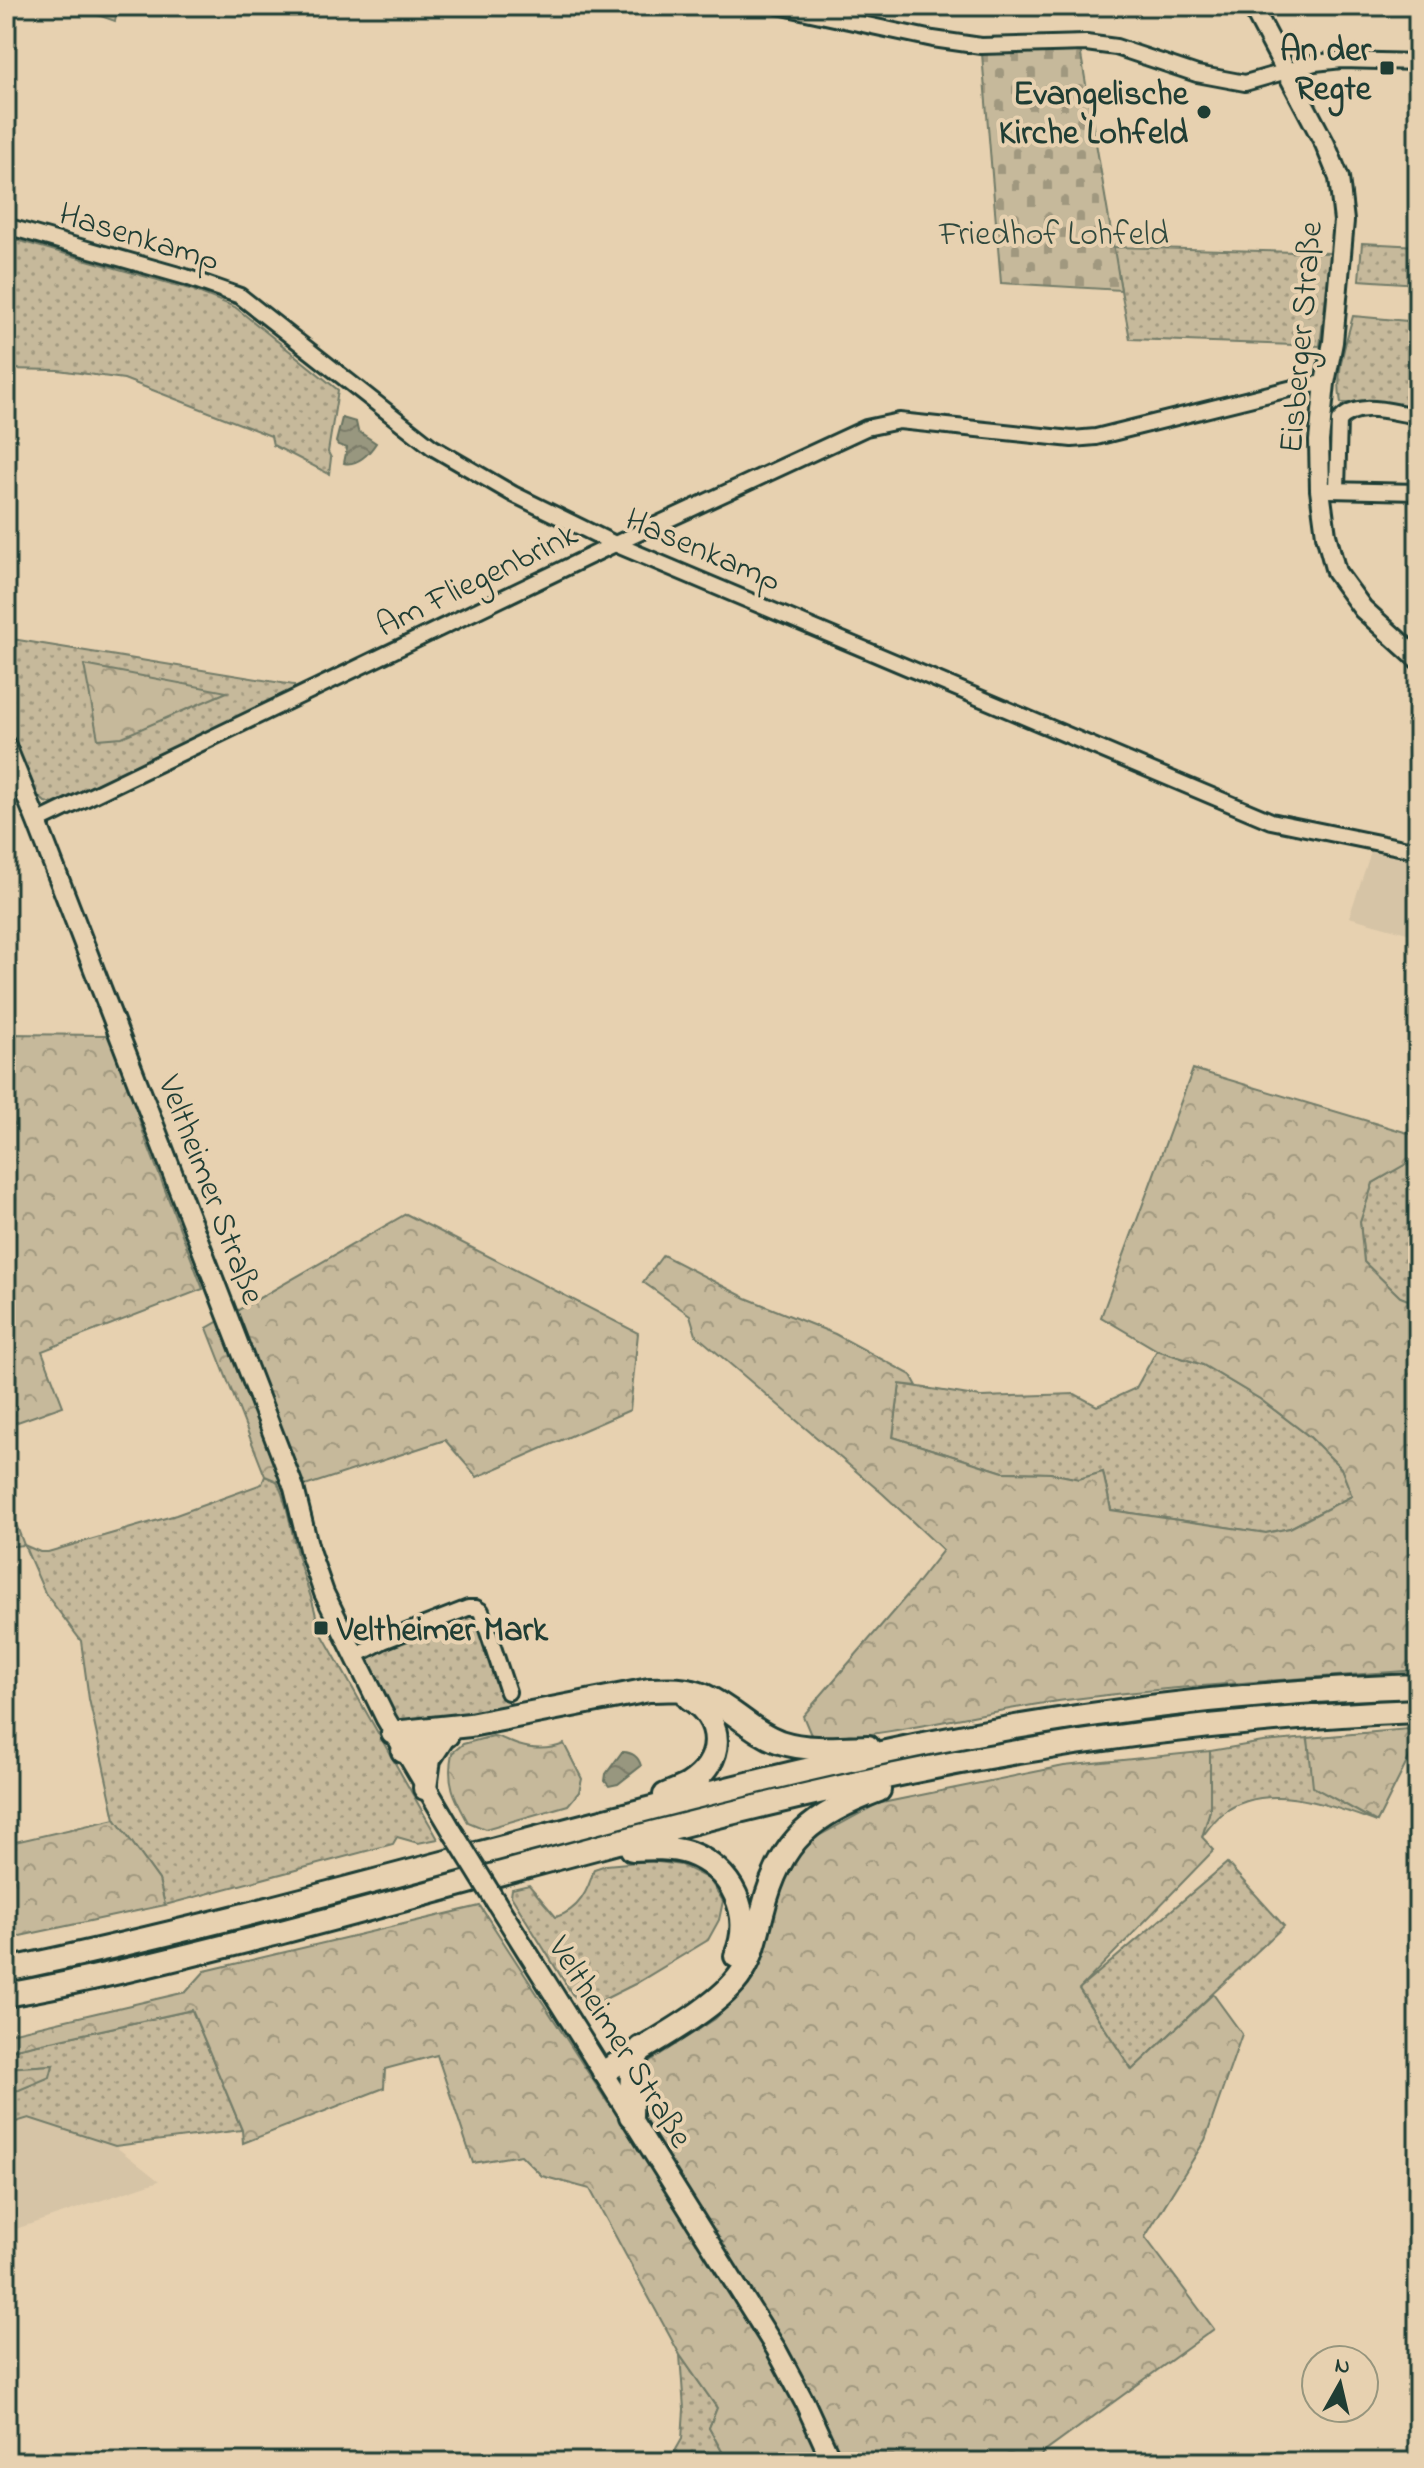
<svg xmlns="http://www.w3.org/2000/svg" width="1424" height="2468" font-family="'Indie Flower',sans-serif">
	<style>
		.built { fill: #d6c4a6 }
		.grass { fill: url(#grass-dots); stroke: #727b68; stroke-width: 2 }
		.forest { fill: url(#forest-crowns); stroke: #727b68; stroke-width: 2 }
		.cemetery { fill: url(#cemetery-stones); stroke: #727b68; stroke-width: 2 }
		.water { fill: url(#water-waves); stroke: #687361; stroke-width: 2 }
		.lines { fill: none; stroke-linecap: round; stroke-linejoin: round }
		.minor-casing { stroke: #1f3d34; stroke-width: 20 }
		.major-casing { stroke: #1f3d34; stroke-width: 24 }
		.highway-casing { stroke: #1f3d34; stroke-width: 28 }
		.minor { stroke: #e7d1b0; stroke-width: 14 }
		.major { stroke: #e7d1b0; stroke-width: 18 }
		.highway { stroke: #e7d1b0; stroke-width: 22 }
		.major-bridge-casing { stroke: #1f3d34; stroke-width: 24; stroke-linecap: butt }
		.major-bridge { stroke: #e7d1b0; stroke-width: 18 }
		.poi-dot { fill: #1f3d34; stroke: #e7d1b0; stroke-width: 3 }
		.labels { text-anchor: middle; stroke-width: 8; stroke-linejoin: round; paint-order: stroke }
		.poi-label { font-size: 34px; font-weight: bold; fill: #1f3d34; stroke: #e7d1b0; text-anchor: end }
		.park-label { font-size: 34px; fill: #30493e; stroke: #e7d1b0 }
		.street-label { font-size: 34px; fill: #1f3d34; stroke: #e7d1b0 }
	</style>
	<defs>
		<pattern id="grass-dots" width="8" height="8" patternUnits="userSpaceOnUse" patternTransform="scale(2)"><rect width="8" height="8" fill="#c6b99b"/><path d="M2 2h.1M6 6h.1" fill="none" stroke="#a0987f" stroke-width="1.8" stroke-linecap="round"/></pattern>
		<pattern id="forest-crowns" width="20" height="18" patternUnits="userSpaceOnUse" patternTransform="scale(2)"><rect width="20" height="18" fill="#c6b99b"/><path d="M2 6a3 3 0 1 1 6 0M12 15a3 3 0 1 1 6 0" fill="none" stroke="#a0987f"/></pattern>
		<pattern id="cemetery-stones" width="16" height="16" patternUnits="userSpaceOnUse" patternTransform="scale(2)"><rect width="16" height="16" fill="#c6b99b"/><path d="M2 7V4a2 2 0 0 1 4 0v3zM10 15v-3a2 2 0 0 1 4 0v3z" fill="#a0987f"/></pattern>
		<pattern id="water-waves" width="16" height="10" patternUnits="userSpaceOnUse" patternTransform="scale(2)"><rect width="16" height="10" fill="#98977f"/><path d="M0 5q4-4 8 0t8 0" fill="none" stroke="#7b7c69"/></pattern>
	</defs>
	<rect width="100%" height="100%" fill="#e7d1b0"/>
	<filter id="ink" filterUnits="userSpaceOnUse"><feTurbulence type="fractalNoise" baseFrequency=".0125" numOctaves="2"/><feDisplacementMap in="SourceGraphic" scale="16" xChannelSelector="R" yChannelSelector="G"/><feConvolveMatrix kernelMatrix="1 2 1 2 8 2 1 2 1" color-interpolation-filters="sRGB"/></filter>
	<g filter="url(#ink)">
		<!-- built -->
		<g class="built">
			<path d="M1373,846L1418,856V936L1349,917Z"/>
			<path d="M29,2118L115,2146L159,2181L7,2232L6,2125Z"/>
		</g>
		<!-- grass -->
		<g class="grass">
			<path d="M72,6H119L115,21Z"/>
			<path d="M6,237L193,290L235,307L338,390L328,452L331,458L329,474L273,445L271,436L124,379L58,370L6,369Z"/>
			<path d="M1362,243L1418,246V284L1359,280Z"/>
			<path d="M1113,247L1331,253L1320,346L1130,339Z"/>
			<path d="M1353,316L1418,322V412L1362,403H1341C1335,373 1345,346 1353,316Z"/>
			<path d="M6,638L294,685V692L53,804L45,802L37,795L6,728Z"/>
			<path d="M1406,1164L1418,1166V1304L1400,1297L1364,1262L1360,1222L1373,1183Z"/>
			<path d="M1157,1350L1203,1365L1260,1399L1310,1437L1341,1468L1352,1496L1290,1528L1266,1533L1111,1510L1103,1472L1079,1479L1050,1473L1003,1472L893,1437L900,1384L981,1397L1075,1394L1097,1406L1136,1388Z"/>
			<path d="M265,1476L277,1481C288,1505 291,1529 297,1554C303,1579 315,1601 318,1627L438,1839L418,1843L397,1837L393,1844L165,1905L159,1880L115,1819L89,1699L81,1641L45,1593L24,1545L40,1552H48L176,1515L262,1484Z"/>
			<path d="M463,1614L475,1615L478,1617L513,1709L402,1722L395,1717L366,1659L371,1652Z"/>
			<path d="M1308,1738L1314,1787L1377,1822C1332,1806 1266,1779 1222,1814C1214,1820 1208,1829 1202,1837L1210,1810V1751L1263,1742Z"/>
			<path d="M650,1861L681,1865L709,1879L723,1901L719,1920L708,1940L635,1984L597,2003L584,2004L572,1994L511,1896L512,1889L529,1885L556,1917C579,1910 588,1891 594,1869L606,1865Z"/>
			<path d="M1227,1863L1284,1926L1132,2070L1079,1989Z"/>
			<path d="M192,2010L242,2130L115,2146L29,2118L6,2125V2091L19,2090L52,2065L6,2068V2051Z"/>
			<path d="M680,2355L717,2408L709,2428L728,2462H669L682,2439L684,2409Z"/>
		</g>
		<!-- forest -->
		<g class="forest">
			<path d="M84,665L227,692L122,737L98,739Z"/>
			<path d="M6,1034L108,1035L116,1041L144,1135L203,1289L42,1351L63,1406L6,1426Z"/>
			<path d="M1193,1069L1418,1136V1166L1406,1164L1373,1183L1360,1222L1364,1262L1400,1297L1418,1304V1670C1301,1679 1183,1685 1066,1700C981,1711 899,1735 813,1740L803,1716L910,1592L943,1550L883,1494L696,1335L690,1315L643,1282L663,1255L746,1298L835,1334L911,1375L917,1386L900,1384L893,1437L1003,1472L1050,1473L1079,1479L1103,1472L1111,1510L1266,1533L1290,1528L1352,1496L1341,1468L1310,1437L1260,1399L1203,1365L1157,1350L1101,1317Z"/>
			<path d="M406,1214L638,1333L630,1410L477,1477L445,1440L305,1486L277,1481L265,1476L207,1328Z"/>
			<path d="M6,1498L24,1545L6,1547Z"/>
			<path d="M1408,1729L1412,1752L1377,1822L1313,1787L1308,1738Z"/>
			<path d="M493,1736C503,1737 508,1742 518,1745C534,1750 549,1750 564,1744L582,1779L579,1792L568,1805L485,1829L468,1822C454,1797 446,1782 452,1753L463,1744Z"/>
			<path d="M1210,1751V1810L1202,1837L1214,1850L1079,1989L1132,2070L1213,1994L1242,2034L1205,2140L1145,2237L1214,2329L1042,2454L1039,2462H728L709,2428L717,2408L680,2355L590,2189L542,2176L521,2155L473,2163L437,2055L385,2069L384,2088L243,2143L242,2130L192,2010L6,2051V2034L186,1992L205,1971L480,1906L608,2103L641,2080V2070L650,2061L715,2019L749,1985L765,1947L776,1890L797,1854L820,1835L877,1804L1064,1766Z"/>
			<path d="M115,1819L159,1880L165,1905L6,1939V1844Z"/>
			<path d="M53,2065L50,2077L19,2090L6,2091V2068Z"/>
		</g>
		<!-- cemetery -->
		<path class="cemetery" d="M1080,49L1121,290L1001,283L982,54Z"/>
		<!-- water -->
		<g class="water">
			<path d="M342,418L356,422L358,431L376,443C369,454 357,466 344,463L347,448L338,445L336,442Z"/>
			<path d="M622,1752C631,1751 639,1757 641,1766L618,1784L609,1786L605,1781L606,1774Z"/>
		</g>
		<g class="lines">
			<!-- minor casing -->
			<g class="minor-casing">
				<g id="minor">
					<path d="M778,6L933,39L981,46L1086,43L1116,47L1197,74L1245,83L1315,63L1342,60L1418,62"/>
					<path d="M6,226L186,277L240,296L432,447L513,494L615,544L1271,821L1418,851"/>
					<path d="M1337,488L1339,421C1357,399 1393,413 1418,416"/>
					<path d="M1328,490L1418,492"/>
					<path d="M37,822L615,544L866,428L899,421L1072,439L1096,437L1297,387L1325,383"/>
					<path d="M355,1656L383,1641L468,1608H476L481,1611L508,1692"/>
				</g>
			</g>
			<!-- major casing -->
			<g class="major-casing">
				<g id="major">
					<path d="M1252,6L1325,144L1339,178L1344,221L1333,342L1325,383L1319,441L1320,490L1326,535L1336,572L1363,609L1418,659"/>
					<path d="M6,746L37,822L294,1488L310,1553L324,1593L386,1719L454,1834"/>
					<path d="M496,1902L776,2349L805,2403L832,2462"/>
				</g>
			</g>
			<!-- highway casing -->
			<g class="highway-casing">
				<g id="highway">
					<path d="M393,1733L470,1725L649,1690C668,1689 687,1688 705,1696C732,1708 752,1732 780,1742C808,1751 839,1748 868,1747"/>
					<path d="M403,1751L447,1735"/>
					<path d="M425,1788L429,1759L444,1736"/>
					<path d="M665,1795C672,1792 681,1789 688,1785C725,1761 725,1721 689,1698"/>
					<path d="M632,1849C650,1848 672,1847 689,1853C732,1869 754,1914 736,1956"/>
					<path d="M6,1970C312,1907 609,1810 914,1746C1079,1712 1250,1691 1418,1686"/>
					<path d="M6,1995C99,1979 190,1955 282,1932C467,1884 650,1830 836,1788C1027,1744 1223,1719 1418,1711"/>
					<path d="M604,2072C642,2048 712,2012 738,1978C754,1957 756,1934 763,1910C780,1839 813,1815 879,1790"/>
					<path d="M631,2116L632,2067L641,2048"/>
				</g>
			</g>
			<!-- minor -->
			<use href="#minor" class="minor"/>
			<!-- major -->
			<use href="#major" class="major"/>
			<!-- highway -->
			<use href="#highway" class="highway"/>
			<!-- major-bridge casing -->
			<g class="major-bridge-casing">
				<path id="major-bridge" d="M454,1834L496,1902"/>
			</g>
			<!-- major-bridge -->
			<use href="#major-bridge" class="major-bridge"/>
		</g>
	</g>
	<!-- markers -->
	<g class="poi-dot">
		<rect x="1379" y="60" width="16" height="16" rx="4"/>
		<circle cx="1204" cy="112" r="8"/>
		<rect x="313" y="1620" width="16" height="16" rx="4"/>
	</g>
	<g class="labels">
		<!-- poi labels -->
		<g class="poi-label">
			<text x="1371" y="60">An der<tspan x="1371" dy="39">Regte</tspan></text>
			<text x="1188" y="104">Evangelische<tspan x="1188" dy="39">Kirche Lohfeld</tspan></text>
			<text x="337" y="1640" text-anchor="start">Veltheimer Mark</text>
		</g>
		<!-- park labels -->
		<g class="park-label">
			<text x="1054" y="244">Friedhof Lohfeld</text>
		</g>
		<!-- street labels -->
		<g class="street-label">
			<text transform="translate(140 235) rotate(17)" y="12">Hasenkamp</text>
			<text transform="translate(1299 337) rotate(-85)" y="12">Eisberger Straße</text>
			<text transform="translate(704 548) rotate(23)" y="12">Hasenkamp</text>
			<text transform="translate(476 578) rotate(-26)" y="12">Am Fliegenbrink</text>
			<text transform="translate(213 1189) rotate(69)" y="12">Veltheimer Straße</text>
			<text transform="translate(622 2041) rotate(58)" y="12">Veltheimer Straße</text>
		</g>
	</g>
	<!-- margin -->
	<rect width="1424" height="2468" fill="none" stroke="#e7d1b0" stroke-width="32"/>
	<rect x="16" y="16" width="1392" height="2436" fill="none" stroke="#1f3d34" stroke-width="3" filter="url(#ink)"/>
	<!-- north arrow -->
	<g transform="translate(1340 2384) rotate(8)"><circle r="38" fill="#e7d1b0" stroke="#97967e" stroke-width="2"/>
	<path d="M0-6L14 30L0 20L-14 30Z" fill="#1f3d34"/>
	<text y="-12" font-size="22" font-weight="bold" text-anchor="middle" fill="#1f3d34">N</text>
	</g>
</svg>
